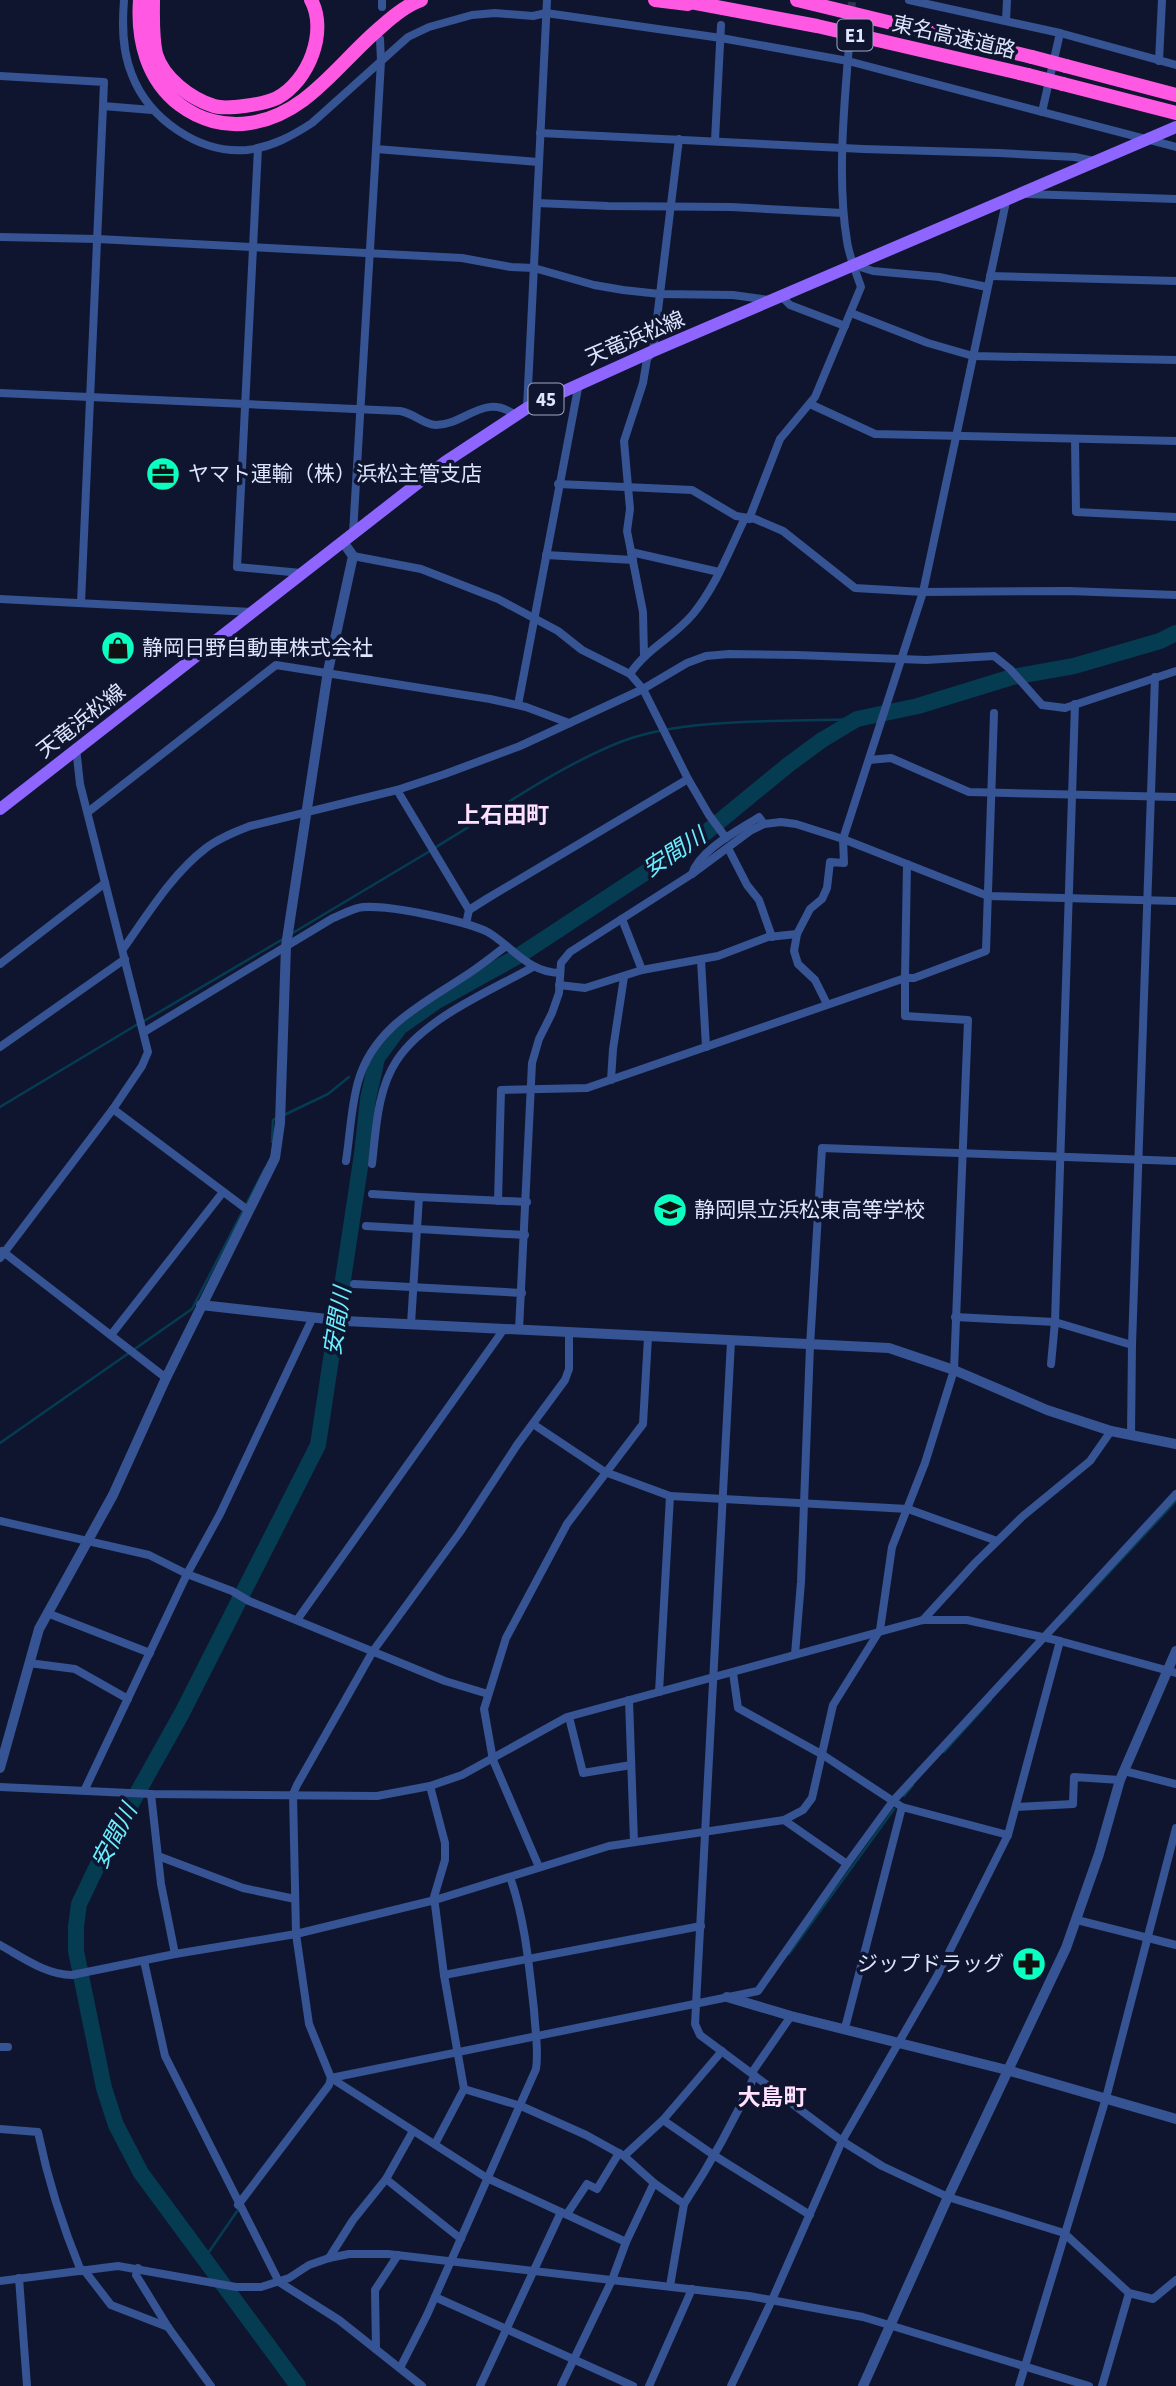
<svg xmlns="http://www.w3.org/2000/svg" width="1176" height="2386" font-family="'Source Sans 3','Noto Sans JP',sans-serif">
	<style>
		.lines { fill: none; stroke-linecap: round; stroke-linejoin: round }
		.stream { stroke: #053c52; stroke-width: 2.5 }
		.river { stroke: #053c52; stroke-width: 16 }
		.minor-tunnel { stroke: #2e344e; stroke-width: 8; stroke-dasharray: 8 4; stroke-linecap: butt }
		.minor { stroke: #365393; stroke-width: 8 }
		.tertiary { stroke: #365393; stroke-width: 10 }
		.primary { stroke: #8f65ff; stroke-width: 12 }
		.motorway { stroke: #ff59e3; stroke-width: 14 }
		.motorway-bridge { stroke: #ff59e3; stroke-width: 14 }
		.labels { text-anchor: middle; stroke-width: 7; stroke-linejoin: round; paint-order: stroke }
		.shield { fill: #0f152f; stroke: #a0a7c1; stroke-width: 2 }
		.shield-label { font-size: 19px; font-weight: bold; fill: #dee6ff }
		.street-label { font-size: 21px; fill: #dee6ff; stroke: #0f152f }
		.poi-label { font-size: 21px; fill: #dee6ff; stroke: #0f152f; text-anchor: start }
		.neighbourhood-label { font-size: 23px; font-weight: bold; fill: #ffe0ff; stroke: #0f152f }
		.water-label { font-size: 23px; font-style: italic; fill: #6ceeff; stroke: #0f152f }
	</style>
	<rect width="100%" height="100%" fill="#0f152f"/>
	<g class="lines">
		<!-- stream -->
		<g class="stream">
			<path d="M436,847C493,813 560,765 623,741C687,717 788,722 857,719"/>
			<path d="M291,934L430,851"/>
			<path d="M144,1021L283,939"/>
			<path d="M0,1107L138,1024"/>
			<path d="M284,1115L328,1094L349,1077"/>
			<path d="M272,1142L273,1120L278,1117"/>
			<path d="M0,1443L192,1309L265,1168"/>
			<path d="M1063,1622L1176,1501"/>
			<path d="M944,1752L991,1700"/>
			<path d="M904,1796L913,1785"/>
			<path d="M789,1954L894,1809"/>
			<path d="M204,2259L240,2207"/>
		</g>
		<!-- river -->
		<path class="river" d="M298,2386L141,2173L116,2125L104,2088L76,1951V1926L79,1904L101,1858L182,1713L318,1445L362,1154L368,1099L377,1058L400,1027L437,1001L520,955L704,834L788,765L822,740L857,719L918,706L1012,677L1074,666L1160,641L1176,633"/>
		<!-- minor-tunnel -->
		<path class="minor-tunnel" d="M849,46L852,0"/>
		<!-- minor -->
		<g class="minor">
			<path d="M124,0C122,25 122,51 132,75C149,119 199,154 247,150C272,147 292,136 312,123L408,37L429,27L472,15L495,13L533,16L546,13L721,38L848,61L1176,147"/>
			<path d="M909,0L1060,33L1176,65"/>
			<path d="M382,7V0"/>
			<path d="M1006,21L1007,0"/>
			<path d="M380,39L381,61L376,149L538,162"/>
			<path d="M1159,61L1162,0"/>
			<path d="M0,76L104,82L103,106"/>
			<path d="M1042,112L1060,33"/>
			<path d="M540,133L863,149L999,153L1075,157L1094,161"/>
			<path d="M715,140L721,25"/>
			<path d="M258,148L237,567L301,573"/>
			<path d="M1026,194L1176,199"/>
			<path d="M537,203L608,206L731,207L843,213"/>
			<path d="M0,237L98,239L462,258L511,267L534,268L594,285L623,290L660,294L733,295L769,300"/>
			<path d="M854,265L873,271L939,277L987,287"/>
			<path d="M990,276L1176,281"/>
			<path d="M781,296L790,305L845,326"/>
			<path d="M851,313L928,343L973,356L1176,360"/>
			<path d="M0,393L400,411C416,414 422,424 436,425C465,425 484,392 515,415"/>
			<path d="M810,404L875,434L1176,441"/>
			<path d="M527,408L547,0"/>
			<path d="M1075,439L1076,512L1176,517"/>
			<path d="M558,484L692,490L736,516L755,519L783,531L855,588L923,592L1069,591L1176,595"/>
			<path d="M749,519L780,439L815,397L861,287C856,272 849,256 847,241C837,182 844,106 849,46"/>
			<path d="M353,533L376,149"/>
			<path d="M631,552L719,572"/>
			<path d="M546,555L633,560"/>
			<path d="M353,556L421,569L498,599L558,631L582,650L630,674L643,689L688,779L709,815L726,838"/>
			<path d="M0,599L252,612"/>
			<path d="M81,603L103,106L152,110"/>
			<path d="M644,656L643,612L627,531L630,509L624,441L643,383L647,359L653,351L679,139"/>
			<path d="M630,674C646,649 674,637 693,614C716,586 729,551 745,518"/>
			<path d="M518,705L579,383"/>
			<path d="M869,760L891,758L969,792L1176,797"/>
			<path d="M397,790L469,910"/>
			<path d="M88,812L276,665L490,699L526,707L569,723"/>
			<path d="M728,848L747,885L759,900L772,937"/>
			<path d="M692,874C699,850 739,830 759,817L764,824"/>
			<path d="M622,919L642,970"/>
			<path d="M466,924L469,910L488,898L688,779"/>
			<path d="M123,949C148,914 172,874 206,848C219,838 235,832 250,826L397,790L445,774L520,746L643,689L687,663L706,656L729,654L797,655L926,660L994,656L1010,669L1042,705L1065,708L1176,671"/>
			<path d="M701,960L706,1047"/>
			<path d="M0,964L105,883"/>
			<path d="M559,985L585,988L642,970L718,956L768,937L797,934"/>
			<path d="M827,1004L815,980L798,964L794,951L797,934L810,909L822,899L827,888L830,862L844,863L843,839L923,592L1006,202"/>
			<path d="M144,1032L333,918C341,915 350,910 358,908C379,902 473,922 491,934C515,950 529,972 560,973"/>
			<path d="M0,1047L125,959"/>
			<path d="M611,1080L613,1049L624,977"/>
			<path d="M113,1109L249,1211"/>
			<path d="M346,1161C350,1135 351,1107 358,1082C374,1025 427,1002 471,972C483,964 494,955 506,946"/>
			<path d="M372,1164C376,1130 377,1090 397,1060C425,1018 490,991 533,967"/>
			<path d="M372,1194L419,1197"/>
			<path d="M498,1201L501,1090L587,1088L905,978L907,864"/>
			<path d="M366,1226L525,1235"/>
			<path d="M2,1251L166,1378"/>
			<path d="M0,1258L113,1109L142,1066L148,1052L80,784L76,748"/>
			<path d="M354,1284L522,1293"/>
			<path d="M955,1317L1055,1322L1132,1345"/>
			<path d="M411,1324L419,1197L527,1202"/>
			<path d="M519,1330L532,1063L539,1039L552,1013L559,993L561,963L570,952L692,874L750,831L764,824L781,822L796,824L843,839L988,896L1176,901"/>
			<path d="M111,1335L223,1192"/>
			<path d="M731,1341L695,2024L700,2035L842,2141L882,2166L948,2197L1064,2233L1129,2293L1153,2299L1176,2280"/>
			<path d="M1051,1364L1055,1322L1075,704"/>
			<path d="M533,1424L605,1472L670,1496L908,1509L997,1541"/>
			<path d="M1131,1435L1132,1345L1155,677"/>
			<path d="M0,1521L149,1555L187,1574L232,1591L249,1601L445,1681L488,1694"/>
			<path d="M47,1613L150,1653"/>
			<path d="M297,1620L504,1329"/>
			<path d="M923,1620L975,1563L1023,1516L1090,1461L1111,1431"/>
			<path d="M795,1654L801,1582L810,1346L822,1148L1176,1161"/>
			<path d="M29,1663L75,1669L128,1699"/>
			<path d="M733,1673L738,1708L823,1755L902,1807L845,2028"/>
			<path d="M659,1692L670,1496"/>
			<path d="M629,1700L634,1842"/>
			<path d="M569,1717L583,1773L631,1765"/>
			<path d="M1124,1771L1176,1784"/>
			<path d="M430,1786L445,1843V1860L434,1897L444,1975L464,2089L435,2144"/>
			<path d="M0,1787L151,1794L377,1796L430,1786L462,1775L567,1717L923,1620H967L1060,1641L1176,1673"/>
			<path d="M85,1789L187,1574L220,1514L313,1317"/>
			<path d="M151,1794L161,1884L175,1954"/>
			<path d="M902,1807L1008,1835"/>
			<path d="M1016,1807L1073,1804L1074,1777L1120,1780"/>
			<path d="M784,1820L803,1810L812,1798L833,1705L880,1630L892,1547L925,1463L954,1370L968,1020L905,1016V978H914L986,951L994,713"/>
			<path d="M158,1856L243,1888L295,1899"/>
			<path d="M539,1867L493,1760L484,1709L506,1638L567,1524L643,1424L648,1337"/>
			<path d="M1077,1920L1176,1945"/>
			<path d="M0,1945C22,1957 46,1975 72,1975L175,1954L296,1934L435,1900L609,1846L784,1820L847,1864L893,1801L1176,1494"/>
			<path d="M144,1961L165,2056L279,2282L339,2320L422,2386"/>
			<path d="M444,1975L701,1926"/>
			<path d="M0,2047H8"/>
			<path d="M464,2089L521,2106L586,2135L624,2156L654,2183"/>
			<path d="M663,2120L715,2156L810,2215"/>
			<path d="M0,2129L38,2132C48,2181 62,2225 81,2271"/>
			<path d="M624,2156L663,2120L722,2051"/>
			<path d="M386,2179L461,2239"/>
			<path d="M684,2204C711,2163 734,2121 754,2077L753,2071L791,2016"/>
			<path d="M238,2205L329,2085L331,2078L758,1991L847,1864"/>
			<path d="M567,2214L587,2184L597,2189L619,2153"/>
			<path d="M626,2242L654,2183L684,2204L670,2286"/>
			<path d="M329,2258L353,2220L386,2179L413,2131"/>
			<path d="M138,2268L136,2275L168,2327L211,2386"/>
			<path d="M84,2270L111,2305L168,2327"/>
			<path d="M19,2278L27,2386"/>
			<path d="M0,2281L118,2266L236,2287H261L289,2278L309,2265L329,2258L349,2254H388L749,2296L863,2317L1089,2386"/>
			<path d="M435,2297L633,2386"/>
			<path d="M376,2349L375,2290L398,2255"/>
			<path d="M400,2368L427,2315L536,2069C539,2050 535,2030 534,2010C529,1966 525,1919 510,1877"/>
			<path d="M480,2386L561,2212"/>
			<path d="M561,2386L612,2280L626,2242L487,2178L331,2078L309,2024L296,1934L293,1794L297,1785L373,1651L460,1532L517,1445L565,1380L569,1369V1333"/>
			<path d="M649,2386L692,2289"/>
			<path d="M731,2386L772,2300L842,2141L937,1976L1008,1835L1060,1641"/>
			<path d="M1019,2386L1106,2098L1176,1828"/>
			<path d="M1102,2386L1129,2293"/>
		</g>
		<!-- tertiary -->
		<g class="tertiary">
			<path d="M201,1305L345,1321L889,1348L954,1370L1047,1410L1111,1431L1176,1444"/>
			<path d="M0,1768L39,1629L113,1495L166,1378L275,1158L280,1123L286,946L328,671L353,556L343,542"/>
			<path d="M727,1997L791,2016L1007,2070L1176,2119"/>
			<path d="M863,2386L948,2197L1066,1948L1099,1854L1120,1780L1176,1651"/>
		</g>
		<!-- primary -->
		<path class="primary" d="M0,809L445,462L527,408L653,351L1176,127"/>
		<!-- motorway -->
		<g class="motorway">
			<path d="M140,0C137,40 147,80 180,105C200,120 225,127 250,123C307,115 339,62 381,27C393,16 406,5 421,0"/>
			<path d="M153,0C153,17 152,37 156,54C163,78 191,99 214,106C227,110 265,104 277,98C309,81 328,31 311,0"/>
			<path d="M655,0L688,4"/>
			<path d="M680,0L817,26L1028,75"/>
			<path d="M797,0L1032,57"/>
			<path d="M1066,66L1176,95"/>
			<path d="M1063,84L1176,113"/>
		</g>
		<!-- motorway-bridge -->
		<g class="motorway-bridge">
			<path d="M1032,57L1066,66"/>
			<path d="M1028,75L1063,84"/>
		</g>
	</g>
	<!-- icons -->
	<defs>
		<g id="office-disc" transform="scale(1.75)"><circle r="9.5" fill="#0affc1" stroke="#0f152f"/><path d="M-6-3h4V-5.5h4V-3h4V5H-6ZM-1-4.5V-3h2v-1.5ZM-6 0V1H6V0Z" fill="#111"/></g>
		<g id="shop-disc" transform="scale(1.75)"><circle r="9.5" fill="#0affc1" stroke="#0f152f"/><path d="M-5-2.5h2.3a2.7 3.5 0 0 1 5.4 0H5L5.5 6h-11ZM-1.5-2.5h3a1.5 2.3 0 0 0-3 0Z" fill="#111"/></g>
		<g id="school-disc" transform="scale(1.75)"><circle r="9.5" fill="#0affc1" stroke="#0f152f"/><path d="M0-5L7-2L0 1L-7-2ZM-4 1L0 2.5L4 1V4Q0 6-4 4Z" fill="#111"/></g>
		<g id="pharmacy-disc" transform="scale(1.75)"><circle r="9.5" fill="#0affc1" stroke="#0f152f"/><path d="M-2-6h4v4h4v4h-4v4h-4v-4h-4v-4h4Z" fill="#111"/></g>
	</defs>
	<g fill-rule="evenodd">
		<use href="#office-disc" x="163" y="474"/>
		<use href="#shop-disc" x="118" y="648"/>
		<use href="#school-disc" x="670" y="1210"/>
		<use href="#pharmacy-disc" x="1029" y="1964"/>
	</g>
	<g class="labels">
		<!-- shield labels -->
		<g class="shield">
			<rect x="837.5" y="19.5" width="35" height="31" rx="5"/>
			<rect x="528.5" y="383.5" width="35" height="31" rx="5"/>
		</g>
		<g class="shield-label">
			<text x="855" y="42">E1</text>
			<text x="546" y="406">45</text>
		</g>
		<!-- street labels -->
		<g class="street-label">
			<text transform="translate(954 37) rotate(13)" y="7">東名高速道路</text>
			<text transform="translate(635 338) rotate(-23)" y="7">天竜浜松線</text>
			<text transform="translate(81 721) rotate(-38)" y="7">天竜浜松線</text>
		</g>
		<!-- poi labels -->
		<g class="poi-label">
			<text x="188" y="481">ヤマト運輸（株）浜松主管支店</text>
			<text x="142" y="655">静岡日野自動車株式会社</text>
			<text x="694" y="1217">静岡県立浜松東高等学校</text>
			<text x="1004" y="1971" text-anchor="end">ジップドラッグ</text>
		</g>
		<!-- neighbourhood labels -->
		<g class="neighbourhood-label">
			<text x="503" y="823">上石田町</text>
			<text x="772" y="2105">大島町</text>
		</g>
		<!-- water labels -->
		<g class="water-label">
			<text transform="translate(674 852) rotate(-33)" y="8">安間川</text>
			<text transform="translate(337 1321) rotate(-81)" y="8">安間川</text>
			<text transform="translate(114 1836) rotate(-62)" y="8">安間川</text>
		</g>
	</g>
</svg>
